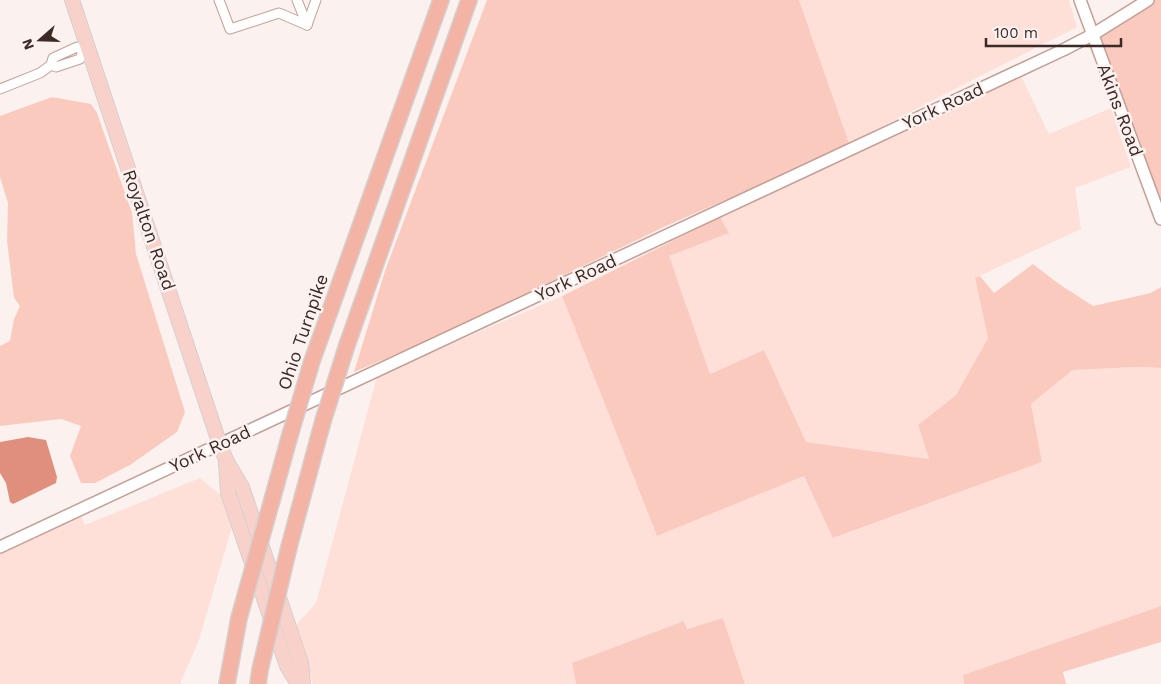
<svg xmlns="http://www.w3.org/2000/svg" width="1161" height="684" font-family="'Work Sans',sans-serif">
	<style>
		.built { fill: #fee0d9 }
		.green { fill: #fbcabf }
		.water { fill: #e18f7d }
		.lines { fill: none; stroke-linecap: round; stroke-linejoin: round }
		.street-casing { stroke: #c59e95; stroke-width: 11 }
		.secondary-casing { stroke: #c59e95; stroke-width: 14 }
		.primary-casing { stroke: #d4d0cf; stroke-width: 16 }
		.highway-casing { stroke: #d4d0cf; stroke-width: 18 }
		.street { stroke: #fff; stroke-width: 9 }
		.secondary { stroke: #fff; stroke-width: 11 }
		.primary { stroke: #f8d2ca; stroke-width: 14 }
		.highway { stroke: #f3b4a6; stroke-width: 15 }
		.highway-bridge-casing { stroke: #d4d0cf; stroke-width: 18; stroke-linecap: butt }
		.highway-bridge { stroke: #f3b4a6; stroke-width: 15 }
		.labels { text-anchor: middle; stroke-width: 5; stroke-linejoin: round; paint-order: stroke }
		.street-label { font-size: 18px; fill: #3b2b27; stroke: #fbf2f0 }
	</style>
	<rect width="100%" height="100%" fill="#fbf2f0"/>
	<!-- built -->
	<g class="built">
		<path d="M799,0H1069L1077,27L849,143Z"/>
		<path d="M1021,76L1049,134L1111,108L1131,167L1075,188L1081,229L975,278L988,338L956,395L918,425L929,459L806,442L764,350L710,374L668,256L729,233L720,217Z"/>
		<path d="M562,296L657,536L804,476L834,538L1042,462L1031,404L1073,370L1138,367L1161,368V606L963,675L964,684H745L723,618L687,629L684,621L572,663L576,684H313L294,627L316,603L377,376Z"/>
		<path d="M200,478L222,496L232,527L199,640L180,684H0V553L81,516L85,525Z"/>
	</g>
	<!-- green -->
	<g class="green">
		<path d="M487,0H799L849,143L744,192L668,225L434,338L354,372L385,271Z"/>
		<path d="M1148,0H1161V226L1091,36Z"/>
		<path d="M52,97L91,104L97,113L132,213L136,254L185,412L177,432L130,465L95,483H81L70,456L81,426L61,419L0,426V346L10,341L14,319L20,306L14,298L7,241L8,203L0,177V116Z"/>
		<path d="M720,217L729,233L669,256L710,374L764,350L806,442L929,459L918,425L956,395L988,338L975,278L980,276L994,293L1033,264L1059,284L1093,306L1151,293L1161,287V368L1138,367L1073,370L1031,404L1042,462L833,538L804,476L657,536L562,296Z"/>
		<path d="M1161,606V642L1063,672L1066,684H964L963,675Z"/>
		<path d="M723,618L745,684H576L572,663L684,621L687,629Z"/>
	</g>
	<!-- water -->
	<path class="water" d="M28,437L46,440L57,477L56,483L13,504L10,502L6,483L0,473V442Z"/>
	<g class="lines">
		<!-- street casing -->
		<g class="street-casing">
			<g id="street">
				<path d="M219,0L230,29L279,13L307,25"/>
				<path d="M297,0L307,25"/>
				<path d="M307,25L316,0"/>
				<path d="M0,89L40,73L51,65L53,58L77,47L83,51L80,59L56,67L51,65"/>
			</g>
		</g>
		<!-- secondary casing -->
		<g class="secondary-casing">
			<g id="secondary">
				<path d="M1080,0L1161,219"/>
				<path d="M0,547L1063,50L1092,35L1148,0"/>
			</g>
		</g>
		<!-- primary casing -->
		<g class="primary-casing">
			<g id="primary">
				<path d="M72,0L220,445L226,460L242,487L301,663L303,684"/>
				<path d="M226,463L228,493L287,666L298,684"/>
			</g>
		</g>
		<!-- highway casing -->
		<g class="highway-casing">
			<g id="highway">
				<path d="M347,345L469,0"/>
				<path d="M312,361L441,0"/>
				<path d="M272,500L290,435"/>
				<path d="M289,547L323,421"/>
				<path d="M227,684L239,618"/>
				<path d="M258,684L260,670"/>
			</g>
		</g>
		<!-- street -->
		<use href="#street" class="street"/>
		<!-- secondary -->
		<use href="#secondary" class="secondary"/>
		<!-- primary -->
		<use href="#primary" class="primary"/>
		<!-- highway -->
		<use href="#highway" class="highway"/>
		<!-- highway-bridge casing -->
		<g class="highway-bridge-casing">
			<g id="highway-bridge">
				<path d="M323,421L347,345"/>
				<path d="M290,435L312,361"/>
				<path d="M239,618L272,500"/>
				<path d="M260,670L289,547"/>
			</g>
		</g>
		<!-- highway-bridge -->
		<use href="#highway-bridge" class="highway-bridge"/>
	</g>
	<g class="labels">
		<!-- street labels -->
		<g class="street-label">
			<text transform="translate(943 106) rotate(-25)" y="6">York Road</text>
			<text transform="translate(1120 110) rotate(69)" y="6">Akins Road</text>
			<text transform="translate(149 230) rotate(71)" y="6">Royalton Road</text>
			<text transform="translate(576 278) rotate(-25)" y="6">York Road</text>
			<text transform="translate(303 332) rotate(-71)" y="6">Ohio Turnpike</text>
			<text transform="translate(210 449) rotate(-25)" y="6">York Road</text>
		</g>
	</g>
	<!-- north arrow -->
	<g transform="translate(40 40) rotate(250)" stroke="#fbf2f0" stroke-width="4" paint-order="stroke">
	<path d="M0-4L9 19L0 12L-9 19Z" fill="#3b2b27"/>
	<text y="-8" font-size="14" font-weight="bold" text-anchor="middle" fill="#3b2b27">N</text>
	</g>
	<!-- scale -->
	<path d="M986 38v8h135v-8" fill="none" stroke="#3b2b27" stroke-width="2.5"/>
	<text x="994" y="38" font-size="15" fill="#3b2b27" stroke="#fbf2f0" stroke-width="4" paint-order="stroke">100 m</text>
</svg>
